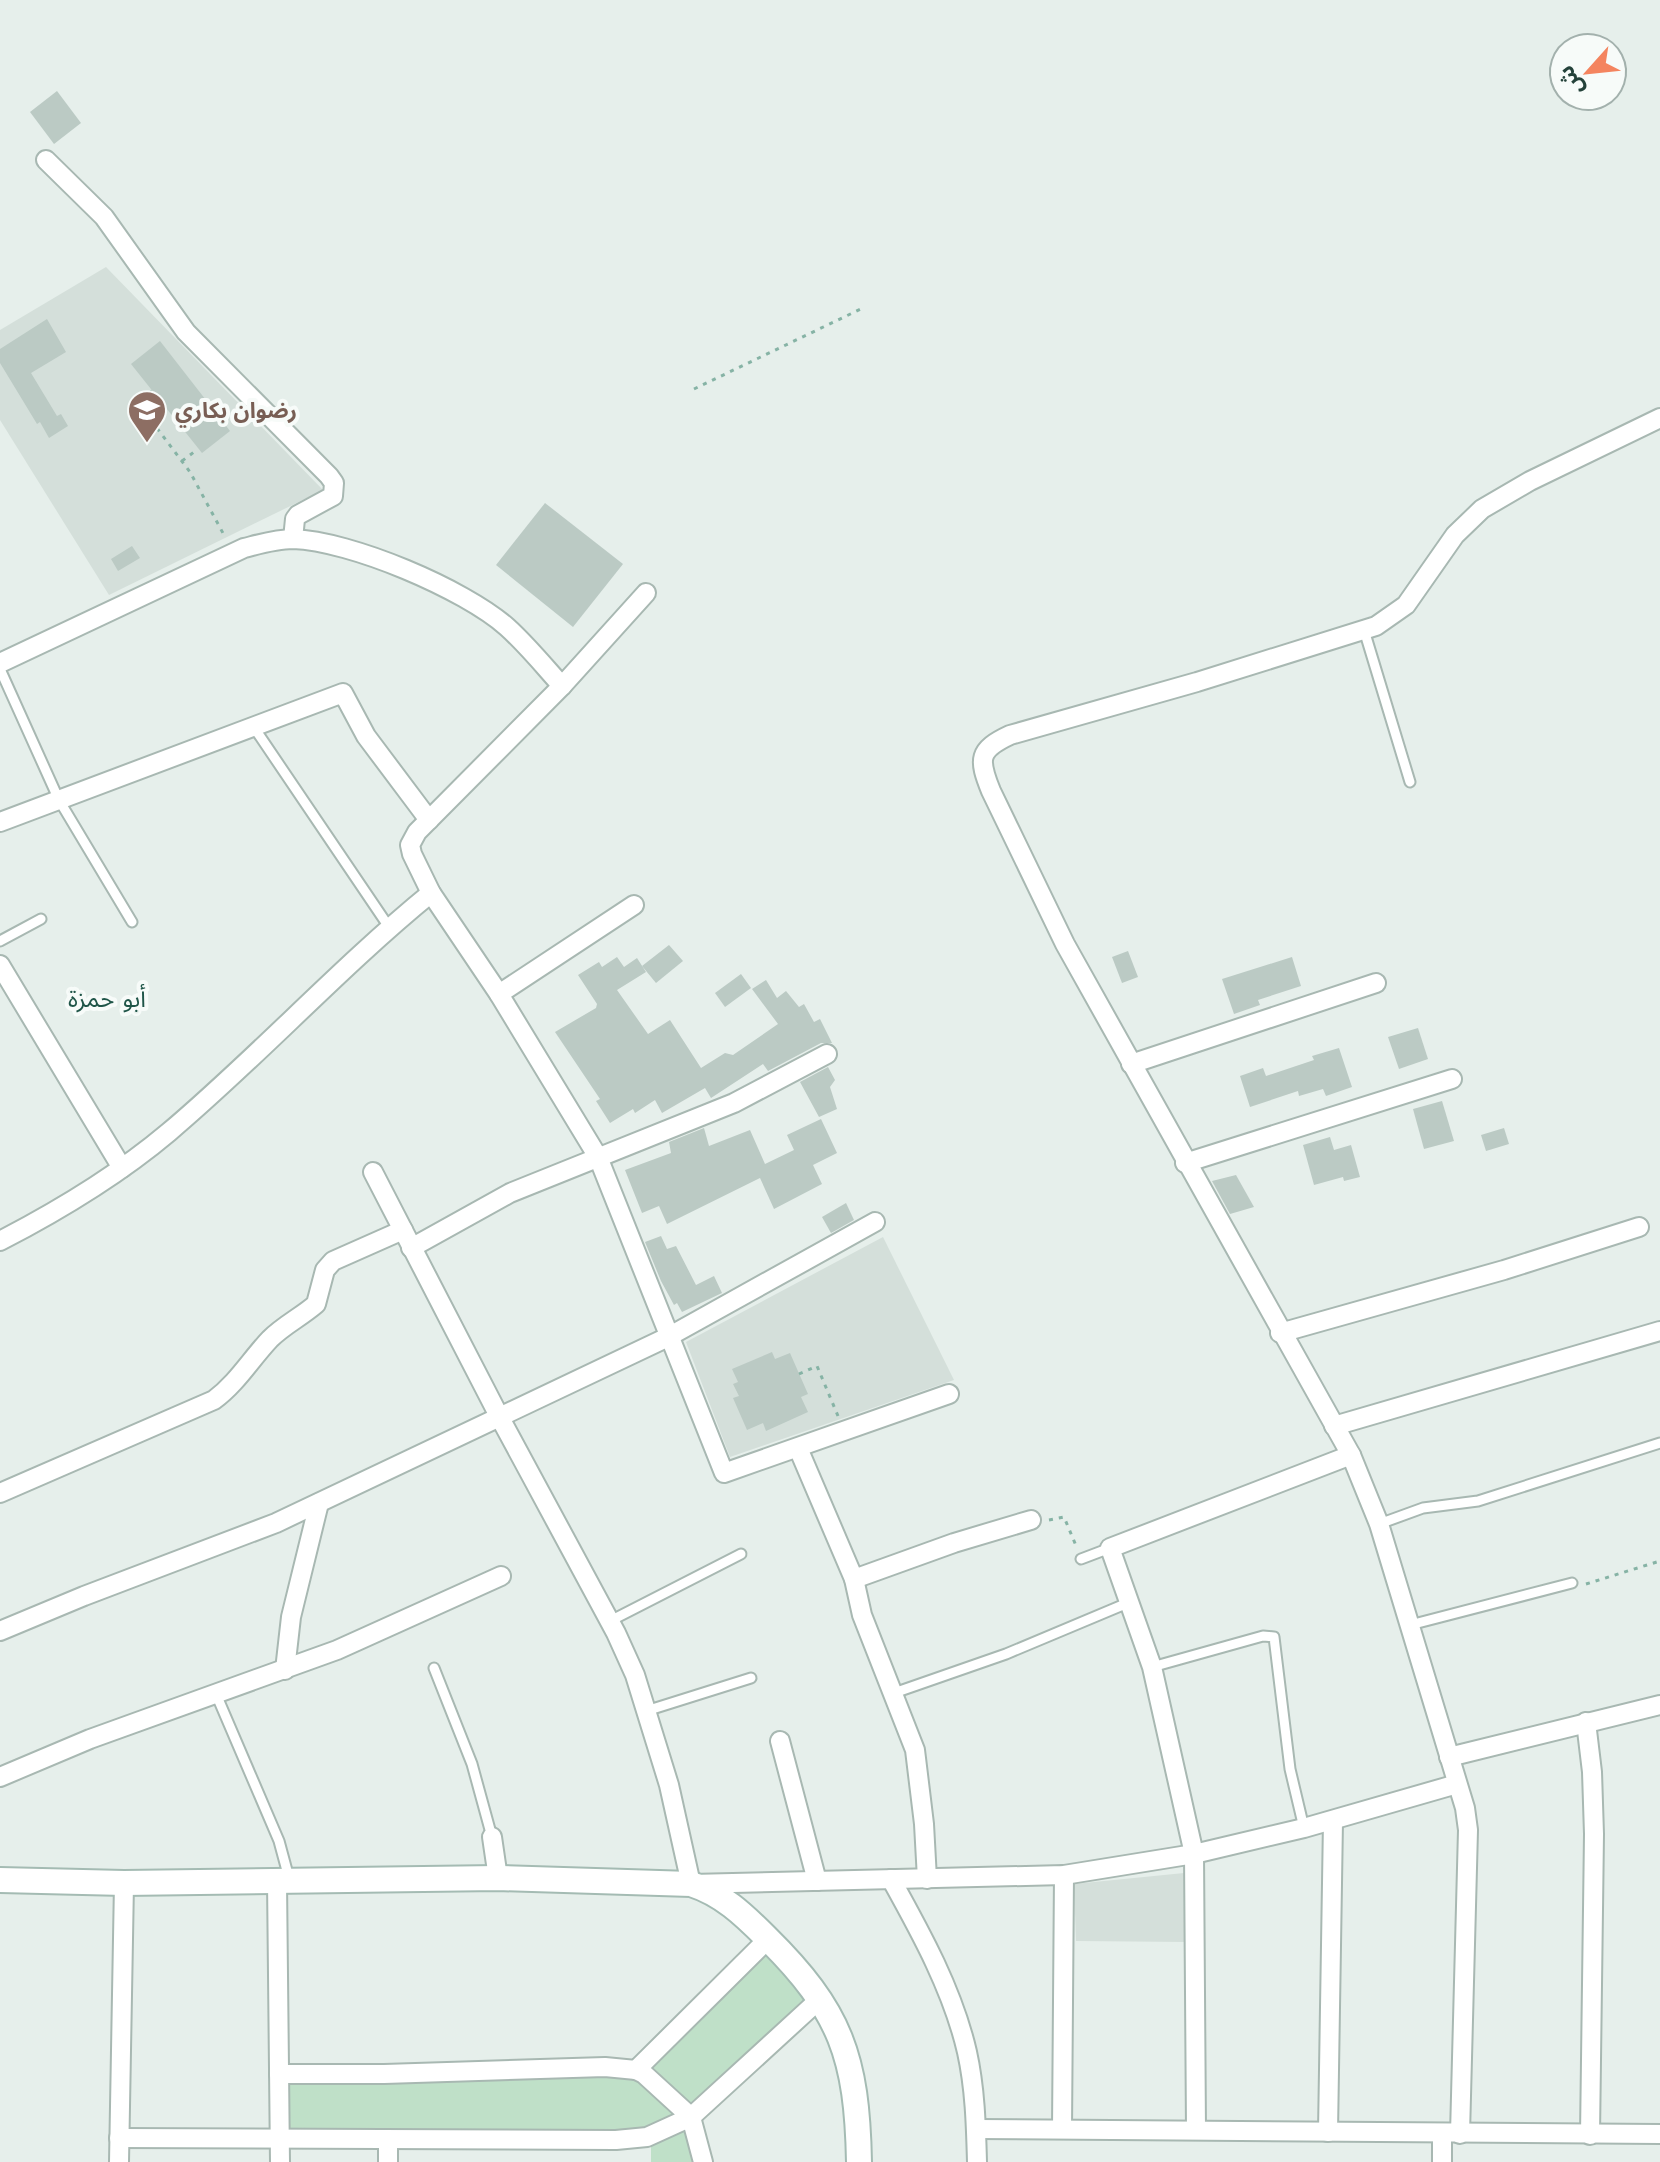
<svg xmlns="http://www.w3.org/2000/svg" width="1660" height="2162" font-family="'Work Sans','Noto Sans Arabic',sans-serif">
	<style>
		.built { fill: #d4dfda }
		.green { fill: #bfe0c8 }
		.building { fill: #bbcac4 }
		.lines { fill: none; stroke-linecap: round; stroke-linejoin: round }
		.lane-casing { stroke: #a8b8b2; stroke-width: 13 }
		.street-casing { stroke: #a8b8b2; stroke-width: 22 }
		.secondary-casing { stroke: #a4bbb3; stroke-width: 28 }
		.path { stroke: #86b3a5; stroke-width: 3; stroke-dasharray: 4 6; stroke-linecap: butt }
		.lane { stroke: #fff; stroke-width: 9 }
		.street { stroke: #fff; stroke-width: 18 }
		.secondary { stroke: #fff; stroke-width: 24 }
		.labels { text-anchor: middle; stroke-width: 8; stroke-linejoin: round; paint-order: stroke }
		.education-label { font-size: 22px; font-weight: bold; fill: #785e54; stroke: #f7fbf9; text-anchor: start }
		.neighbourhood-label { font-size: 24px; fill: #1f5548; stroke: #f7fbf9 }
	</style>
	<rect width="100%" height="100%" fill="#e6efeb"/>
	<!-- built -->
	<g class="built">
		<path d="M106,267L323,490L109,595L0,420V330Z"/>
		<path d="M883,1237L954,1380L730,1457L686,1342Z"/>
		<path d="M1184,1873L1186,1942L1076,1941L1074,1884Z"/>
	</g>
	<!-- green -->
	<g class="green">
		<path d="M765,1955L807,1998L692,2109L651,2066Z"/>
		<path d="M631,2075L676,2116L660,2125L629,2132L290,2129L289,2082Z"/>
		<path d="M690,2128L696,2162H651V2145Z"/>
	</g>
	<!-- building -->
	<g class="building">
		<path d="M57,91L81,123L54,144L30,112Z"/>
		<path d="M47,319L66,352L31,373L57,416L61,414L68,426L49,438L40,422L37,424L0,363V349Z"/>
		<path d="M160,341L230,431L202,453L131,364Z"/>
		<path d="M545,503L623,564L573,627L496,565Z"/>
		<path d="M132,546L140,558L118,571L111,559Z"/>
		<path d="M669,945L683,961L656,983L642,966Z"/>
		<path d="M1128,951L1138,977L1122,983L1112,957Z"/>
		<path d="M617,957L624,967L637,958L646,972L617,990L648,1034L670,1020L701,1068L725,1053L733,1055L778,1024L752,989L766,980L777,998L786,991L799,1007L804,1004L814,1022L820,1019L832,1043H821L768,1071L763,1064L711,1098L705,1088L662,1113L655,1100L635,1113L633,1109L610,1123L596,1101L600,1099L555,1032L596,1008L597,1004L578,975L599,962L602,967Z"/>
		<path d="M1292,957L1301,986L1258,1000L1260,1005L1234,1014L1222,979Z"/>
		<path d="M741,974L751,988L725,1007L715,993Z"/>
		<path d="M1418,1028L1428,1059L1399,1069L1388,1037Z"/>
		<path d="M1339,1048L1352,1087L1326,1096L1323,1089L1299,1096L1298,1091L1250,1107L1240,1076L1263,1068L1266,1076L1314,1060L1312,1056Z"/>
		<path d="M828,1067L835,1080L830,1087L837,1109L819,1117L800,1082Z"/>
		<path d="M1442,1101L1454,1141L1424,1149L1413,1109Z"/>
		<path d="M821,1119L837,1153L813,1165L822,1184L774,1209L760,1178L667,1224L659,1206L642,1213L625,1170L671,1153L669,1142L704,1128L709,1146L750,1130L765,1164L794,1150L787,1135Z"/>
		<path d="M1504,1128L1509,1144L1486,1151L1481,1135Z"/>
		<path d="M1330,1137L1334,1150L1351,1145L1360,1177L1344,1181L1343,1177L1314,1185L1303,1145Z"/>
		<path d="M1236,1175L1254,1207L1230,1214L1212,1181Z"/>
		<path d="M846,1203L854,1220L831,1233L822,1217Z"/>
		<path d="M661,1236L667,1249L676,1246L696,1285L714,1276L722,1293L682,1312L677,1303L674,1305L661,1281L645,1242Z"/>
		<path d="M772,1352L775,1359L790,1353L808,1394L801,1397L808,1412L766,1431L763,1423L747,1430L733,1398L739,1396L733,1384L738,1382L732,1369Z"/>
	</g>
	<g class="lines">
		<!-- lane casing -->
		<g class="lane-casing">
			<g id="lane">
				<path d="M1364,630L1410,782"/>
				<path d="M0,669L59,800L132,922"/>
				<path d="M253,726L389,927"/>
				<path d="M0,941L41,919"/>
				<path d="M1379,1524L1423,1508L1478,1501L1660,1443"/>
				<path d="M1081,1559L1110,1548"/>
				<path d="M610,1621L741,1554"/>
				<path d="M1410,1625L1572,1583"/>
				<path d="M1152,1667L1263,1636L1274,1637L1290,1769L1304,1828"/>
				<path d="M434,1668L472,1764L492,1837"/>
				<path d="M894,1693L1006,1654L1130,1602"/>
				<path d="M216,1694L279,1841L289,1878"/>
				<path d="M646,1711L751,1678"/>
			</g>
		</g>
		<!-- street casing -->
		<g class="street-casing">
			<g id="street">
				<path d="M46,160L104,217L186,332L329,476L334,483L333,496L298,515L295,519L293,539"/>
				<path d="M646,593L562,686L417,832L410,845L412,854L431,893L499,994L598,1157L724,1473L949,1394"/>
				<path d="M0,663L244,548C260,544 276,539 293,539C351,541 464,589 507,627C527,645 544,666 562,686"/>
				<path d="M0,822L343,693L366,736L429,820"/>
				<path d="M0,965L122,1168"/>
				<path d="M499,994L634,905"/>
				<path d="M1131,1064L1376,983"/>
				<path d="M1185,1163L1452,1079"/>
				<path d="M373,1172L499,1416L616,1633L635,1675L669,1785L691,1884L1064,1875L1194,1854L1304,1828L1457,1784"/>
				<path d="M0,1241C60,1210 118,1175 169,1132C259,1056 339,968 431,893"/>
				<path d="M411,1248L510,1193L734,1103L827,1054"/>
				<path d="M1280,1333L1504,1270L1639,1227"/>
				<path d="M1334,1426L1660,1331"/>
				<path d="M798,1448L854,1579L862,1615L915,1750L924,1824L927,1879"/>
				<path d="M0,1493L214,1400C237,1383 251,1359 270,1339C284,1325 301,1317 316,1304L325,1270L333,1261L403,1230"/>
				<path d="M854,1579L954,1543L1031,1520"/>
				<path d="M0,1631L84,1596L276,1523L668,1337L875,1222"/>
				<path d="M285,1670L291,1617L319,1503"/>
				<path d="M1586,1722L1592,1772L1594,1834L1590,2135"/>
				<path d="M780,1741L817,1881"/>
				<path d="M1449,1757L1660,1705"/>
				<path d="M0,1777L90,1739L337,1650L501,1576"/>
				<path d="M492,1837L498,1878"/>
				<path d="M891,1879C921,1933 953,1991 967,2052C975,2088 976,2125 977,2162"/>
				<path d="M277,1881L280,2162"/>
				<path d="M636,2070L644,2074L691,2117L703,2162"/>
				<path d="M279,2074H384L605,2067L636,2070L768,1939"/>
				<path d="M976,2129L1660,2134"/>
				<path d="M1062,2129L1064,1875"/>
				<path d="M1196,2130L1194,1854L1152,1667L1110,1548L1351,1455"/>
				<path d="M1328,2132L1333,1821"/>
				<path d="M1460,2134L1468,1830L1465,1808L1379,1524L1351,1455L1065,944L991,791C978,759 978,750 1010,735L1197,682L1376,626L1406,605L1455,535L1482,509L1530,481L1660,418"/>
				<path d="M119,2138L616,2140L647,2137L691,2117L821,1998"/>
				<path d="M388,2140V2162"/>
				<path d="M119,2162L124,1883"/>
				<path d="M1442,2162V2134"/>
			</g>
		</g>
		<!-- secondary casing -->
		<g class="secondary-casing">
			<path id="secondary" d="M0,1880L124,1883L498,1878L691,1884C722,1894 743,1914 766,1937C841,2011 857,2057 859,2162"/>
		</g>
		<!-- path -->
		<g class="path">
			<path d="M694,389L865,307"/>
			<path d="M152,391L138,403L190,472L224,535"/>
			<path d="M182,461L198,449"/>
			<path d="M799,1374L817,1366L838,1416"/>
			<path d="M1049,1520L1064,1517L1077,1548"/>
			<path d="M1586,1584L1660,1561"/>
		</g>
		<!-- lane -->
		<use href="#lane" class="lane"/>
		<!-- street -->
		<use href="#street" class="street"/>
		<!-- secondary -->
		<use href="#secondary" class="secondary"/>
	</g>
	<!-- icons -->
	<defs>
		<g id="school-pin" transform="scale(2)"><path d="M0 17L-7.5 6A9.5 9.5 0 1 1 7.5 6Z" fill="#8d6e63" stroke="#f7fbf9"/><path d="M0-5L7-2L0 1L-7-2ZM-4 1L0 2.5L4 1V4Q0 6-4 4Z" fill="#fff"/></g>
	</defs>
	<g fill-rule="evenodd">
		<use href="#school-pin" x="147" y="410"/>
	</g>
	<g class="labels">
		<!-- education labels -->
		<g class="education-label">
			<text x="175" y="418">رضوان بكاري</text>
		</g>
		<!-- neighbourhood labels -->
		<g class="neighbourhood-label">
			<text x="107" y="1007">أبو حمزة</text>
		</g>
	</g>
	<!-- north arrow -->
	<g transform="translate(1588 72) rotate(243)"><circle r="38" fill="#f7fbf9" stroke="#a3b1ad" stroke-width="2"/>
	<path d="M0-6L14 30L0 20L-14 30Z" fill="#f4845f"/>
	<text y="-12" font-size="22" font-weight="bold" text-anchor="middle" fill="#24423a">ش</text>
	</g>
</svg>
